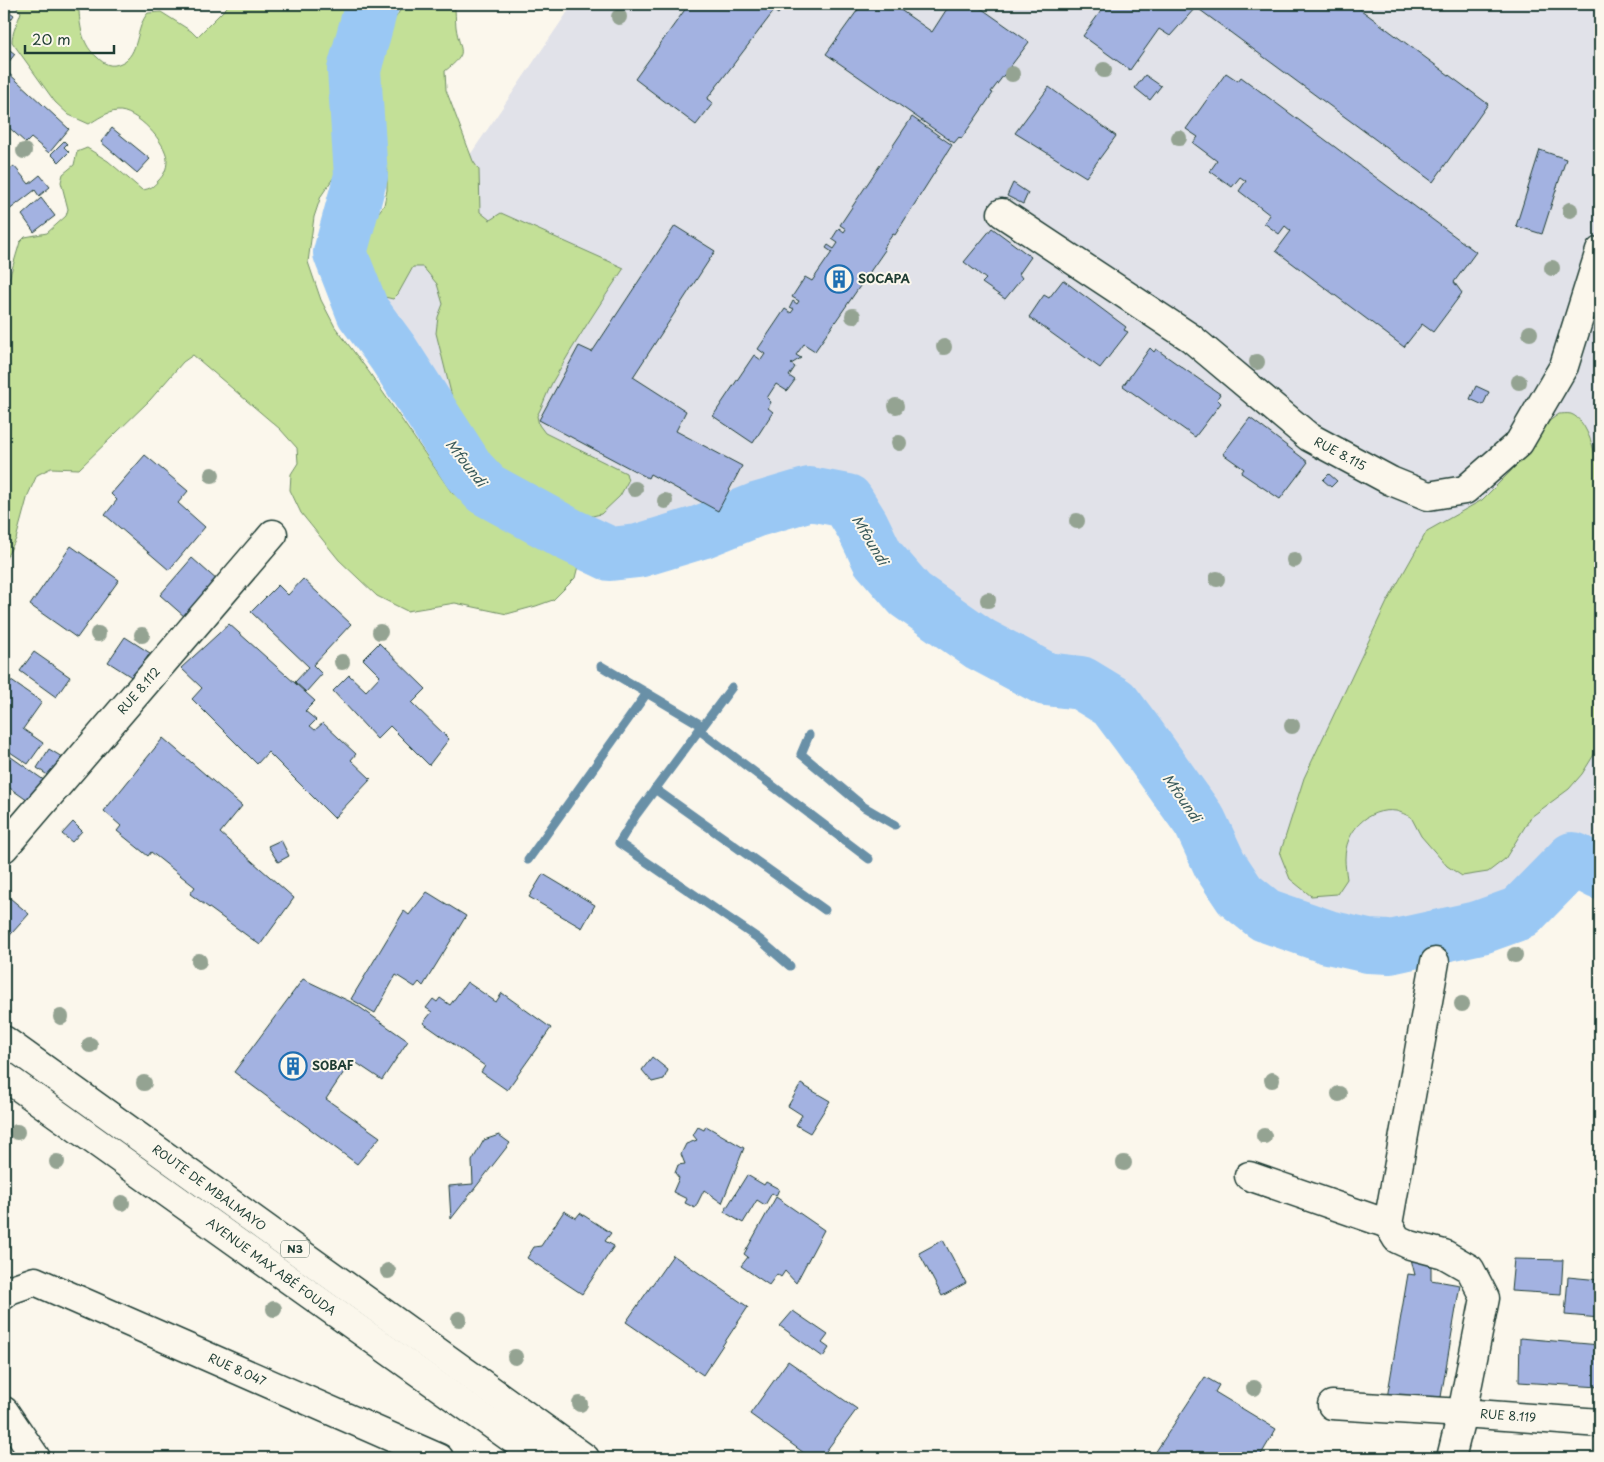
<svg xmlns="http://www.w3.org/2000/svg" width="1604" height="1462" font-family="'Playpen Sans',sans-serif">
	<style>
		.built { fill: #e1e2e9 }
		.green { fill: #c3e097; stroke: #718e66 }
		.lines { fill: none; stroke-linecap: round; stroke-linejoin: round }
		.stream { stroke: #6990a7; stroke-width: 9 }
		.river { stroke: #9ac8f4; stroke-width: 54 }
		.building { fill: #a3b2e1; stroke: #1f3d34 }
		.street-casing { stroke: #1f3d34; stroke-width: 31 }
		.highway-casing { stroke: #1f3d34; stroke-width: 31 }
		.street { stroke: #fbf7ec; stroke-width: 28 }
		.highway { stroke: #fbf7ec; stroke-width: 28 }
		.tree { fill: #94a392 }
		.labels { text-anchor: middle; stroke-width: 4; stroke-linejoin: round; paint-order: stroke }
		.shield { fill: #fbf7ec; stroke: #61756b; stroke-width: 1 }
		.shield-label { font-size: 11px; font-weight: bold; fill: #1f3d34 }
		.poi-label { font-size: 12px; font-weight: bold; fill: #1f3d34; stroke: #fbf7ec; text-anchor: start }
		.street-label { font-size: 12px; fill: #1f3d34; stroke: #fbf7ec }
		.water-label { font-size: 14px; font-style: italic; fill: #38595a; stroke: #fbf7ec }
	</style>
	<rect width="100%" height="100%" fill="#fbf7ec"/>
	<filter id="ink" filterUnits="userSpaceOnUse"><feTurbulence type="fractalNoise" baseFrequency=".02" numOctaves="2"/><feDisplacementMap in="SourceGraphic" scale="10" xChannelSelector="R" yChannelSelector="G"/><feConvolveMatrix kernelMatrix="1 2 1 2 8 2 1 2 1" color-interpolation-filters="sRGB"/></filter>
	<g filter="url(#ink)">
		<!-- built -->
		<path class="built" d="M573,4H1600V873L1573,859L1520,913L1481,927L1390,947L1368,946L1328,937L1265,915L1240,895L1220,865L1200,822L1139,735L1114,703L1081,683L1046,679L980,644L910,595L878,558L862,525L847,501L810,494L756,510L701,532L638,551L610,554L570,535L486,489L469,471L393,353L363,312Z"/>
		<!-- green -->
		<g class="green">
			<path d="M14,4H73L74,10L79,11C80,28 83,46 97,57C104,64 111,68 121,63C140,55 135,27 148,13L161,12L191,31L197,37L230,4H369L367,9L350,27L340,50L339,79L341,103L336,118L342,152L340,168L321,196L314,217L308,262L321,300L335,327L369,372L452,493L484,511L527,532L569,555L578,566L575,578L553,600L536,606L507,614L455,603L407,611L377,596L339,560L301,513L290,490L291,474L298,463L297,448L280,429L193,355L183,362L150,400L79,469L51,468L37,475L28,495L16,539L4,562V296L20,242L25,237L47,233L66,216L68,209L61,182L63,174L74,165L77,152L87,148L108,161L142,190C150,189 153,187 158,181C164,175 167,169 167,160C167,143 136,109 117,111C107,112 97,119 89,124L69,115L55,102L12,42C12,32 18,22 21,12Z"/>
			<path d="M404,4H454C456,12 455,19 456,27C460,54 470,51 445,71L446,90L473,161L479,170L480,212L490,220L501,213L624,268C599,305 575,342 553,381C547,392 543,405 537,416L539,425L545,433L626,473L628,481L620,496L601,514L588,517L572,514L557,506L528,485L498,467L489,459L452,397L436,333L438,317L443,304L437,284L423,267H413L398,294L393,299L376,295L369,285L356,257L362,240L370,224L384,205L387,190V171L380,128L372,61L378,46Z"/>
			<path d="M1559,414C1562,414 1567,413 1571,414C1588,420 1596,457 1600,473V737L1595,753L1582,774L1569,789L1531,817L1505,859L1488,872L1462,876L1447,866L1421,836L1411,817C1406,815 1401,812 1396,811C1367,807 1345,832 1345,859C1345,865 1346,872 1347,879L1337,894L1311,896L1290,879L1280,854L1304,778L1387,602L1427,531L1482,500L1512,470L1545,424Z"/>
		</g>
		<g class="lines">
			<!-- stream -->
			<g class="stream">
				<path d="M601,666L703,726L732,687"/>
				<path d="M809,735L801,754L864,807L895,825"/>
				<path d="M655,789L825,910"/>
				<path d="M528,860L647,693"/>
				<path d="M790,966L759,939L619,843L636,815L699,730L869,859"/>
			</g>
			<!-- river -->
			<path class="river" d="M372,4L354,70L361,176L340,253L363,312L393,353L469,471L486,489L570,535L610,554L638,551L701,532L756,510L810,494L847,501L862,525L878,558L910,595L980,644L1046,679L1081,683L1114,703L1138,735L1200,822L1220,865L1240,895L1265,915L1328,937L1368,946L1390,947L1481,927L1520,913L1573,859L1600,873"/>
		</g>
		<!-- building -->
		<g class="building">
			<path d="M689,4H786L778,14L774,11L707,99L713,103L696,125L635,79Z"/>
			<path d="M862,4H892L932,32L950,4H975L1029,42L991,92L993,93L961,139L959,137L954,143L826,54Z"/>
			<path d="M1106,4H1353L1488,104L1433,182L1196,7L1170,36L1159,29L1130,70L1083,36Z"/>
			<path d="M4,8L14,15L4,30Z"/>
			<path d="M6,47L15,54L8,63L4,60V51Z"/>
			<path d="M4,69L69,129L49,153L31,138L26,143L4,123Z"/>
			<path d="M1226,73L1238,81L1241,77L1476,252L1454,282L1462,293L1433,332L1422,324L1404,347L1276,251L1291,231L1285,226L1279,234L1264,223L1270,215L1239,191L1246,181L1240,177L1232,187L1210,171L1217,161L1193,143L1198,137L1186,129Z"/>
			<path d="M1145,75L1161,86L1150,100L1135,88Z"/>
			<path d="M1049,87L1116,136L1086,177L1015,133Z"/>
			<path d="M912,117L952,145L895,235L893,234L883,248L885,250L815,351L804,344L796,355L801,358L791,364L795,367L789,376L795,380L787,391L776,384L767,398L771,402L768,408L773,412L753,443L713,416L754,355L761,360L765,354L758,349L785,309L791,313L794,309L790,307L793,301L797,304L799,301L792,297L805,277L812,281L832,252L826,248L828,245L834,249L838,243L832,239L839,228L844,232L846,229L840,225Z"/>
			<path d="M112,128L150,159L137,173L101,142Z"/>
			<path d="M64,141L67,144L64,147L69,152L59,162L51,154Z"/>
			<path d="M1540,150L1566,159L1542,234L1516,226Z"/>
			<path d="M14,166L29,184L40,175L50,187L39,196L35,190L4,214V174Z"/>
			<path d="M1013,183L1028,193L1023,204L1007,196Z"/>
			<path d="M41,198L55,216L34,232L22,215Z"/>
			<path d="M675,226L715,251L633,377L686,411L676,431L742,466L718,511L650,474L648,478L539,420L579,346L592,352Z"/>
			<path d="M992,228L1031,257L1019,274L1022,278L1005,299L982,283L986,279L964,262Z"/>
			<path d="M1063,280L1126,327L1124,330L1128,332L1100,368L1029,317L1044,295L1049,298Z"/>
			<path d="M1150,348L1154,352L1156,349L1220,394L1217,399L1221,403L1195,437L1123,386Z"/>
			<path d="M1476,386L1489,392L1483,405L1470,399Z"/>
			<path d="M1250,418L1308,462L1280,499L1241,473L1244,469L1223,454Z"/>
			<path d="M145,455L188,491L178,503L205,527L169,570L105,515L117,500L111,494Z"/>
			<path d="M1329,474L1337,481L1331,487L1323,480Z"/>
			<path d="M71,546L119,580L77,638L30,605Z"/>
			<path d="M192,558L218,581L185,617L160,595Z"/>
			<path d="M303,579L351,624L313,665L322,674L306,692L295,682L309,667L251,612L278,585L288,595Z"/>
			<path d="M229,624L315,701L305,711L316,720L310,726L315,730L323,723L356,754L351,760L371,779L334,818L268,752L257,764L192,699L202,688L181,668Z"/>
			<path d="M125,637L150,653L133,678L108,662Z"/>
			<path d="M379,643L426,689L412,703L449,739L429,765L390,726L377,739L333,691L349,675L366,691L380,676L363,659Z"/>
			<path d="M34,652L70,677L56,697L20,671Z"/>
			<path d="M4,676L42,702L23,729L43,743L28,764L4,748Z"/>
			<path d="M163,738L242,806L220,833L294,898L260,945L190,894L195,887L151,852L148,856L117,831L121,826L104,811Z"/>
			<path d="M49,749L62,757L49,776L37,768Z"/>
			<path d="M4,752L48,783L31,803L4,784Z"/>
			<path d="M73,822L82,831L72,842L62,834Z"/>
			<path d="M281,840L289,856L278,862L268,846Z"/>
			<path d="M543,874L595,905L582,928L529,897Z"/>
			<path d="M427,892L466,916L423,986L419,982L415,987L396,975L375,1013L351,999L404,911L409,915Z"/>
			<path d="M4,893L29,914L4,942Z"/>
			<path d="M303,979L355,1004L408,1041L382,1080L352,1060L326,1099L380,1137L357,1164L234,1072Z"/>
			<path d="M467,982L496,1002L502,993L551,1028L507,1090L481,1072L485,1066L423,1023L432,1012L426,1008L433,999L437,1002L440,998L450,1005Z"/>
			<path d="M652,1057L668,1070L664,1079L652,1082L642,1070Z"/>
			<path d="M801,1084L830,1101L810,1133L796,1125L802,1115L788,1106Z"/>
			<path d="M706,1126L744,1148L722,1203L704,1190L695,1208L685,1203L687,1199L673,1192L679,1178L675,1173L678,1165L685,1164L681,1154L686,1144L697,1140L693,1135L698,1127L704,1130Z"/>
			<path d="M499,1135L510,1143L451,1219L449,1186L473,1184L472,1161L484,1140Z"/>
			<path d="M747,1175L764,1185L766,1182L779,1189L776,1196L772,1193L765,1205L757,1200L743,1223L724,1212Z"/>
			<path d="M776,1197L824,1230L796,1283L785,1271L781,1277L777,1274L769,1285L741,1266L748,1257L744,1254Z"/>
			<path d="M564,1211L576,1218L580,1213L611,1233L605,1241L614,1246L582,1294L527,1258L534,1247L541,1246Z"/>
			<path d="M943,1240L966,1283L942,1296L919,1253Z"/>
			<path d="M673,1255L748,1307L703,1375L626,1322Z"/>
			<path d="M1411,1259L1431,1262V1280L1460,1285L1441,1397L1387,1398L1408,1274L1415,1275Z"/>
			<path d="M1514,1259L1563,1260L1561,1294L1511,1291Z"/>
			<path d="M1568,1277L1600,1280V1318L1565,1315Z"/>
			<path d="M793,1311L828,1335L822,1343L829,1348L823,1357L780,1326Z"/>
			<path d="M1520,1338L1600,1345V1387L1519,1382Z"/>
			<path d="M788,1361L857,1409L821,1458H811L750,1414Z"/>
			<path d="M1205,1377L1219,1385L1215,1392L1276,1429L1259,1458H1157L1153,1456Z"/>
		</g>
		<g class="lines">
			<!-- street casing -->
			<g class="street-casing">
				<g id="street">
					<path d="M1002,213L1191,338L1309,437L1391,481L1428,496L1465,490L1519,443L1564,366L1600,251"/>
					<path d="M4,848L273,534"/>
					<path d="M1249,1176L1388,1224"/>
					<path d="M4,1295L9,1290L35,1281L439,1458"/>
					<path d="M1332,1405L1462,1413L1485,1298L1470,1269L1444,1254L1410,1245L1397,1239L1388,1224L1435,962"/>
					<path d="M4,1411L36,1458"/>
					<path d="M1451,1458L1462,1413L1600,1423"/>
				</g>
			</g>
			<!-- highway casing -->
			<g class="highway-casing">
				<g id="highway">
					<path d="M4,1040L585,1458"/>
					<path d="M4,1076L539,1458"/>
				</g>
			</g>
			<!-- street -->
			<use href="#street" class="street"/>
			<!-- highway -->
			<use href="#highway" class="highway"/>
		</g>
		<!-- trees -->
		<g class="tree">
			<circle cx="619" cy="17" r="8"/>
			<circle cx="1104" cy="70" r="8"/>
			<circle cx="1012" cy="74" r="8"/>
			<circle cx="1179" cy="138" r="8"/>
			<circle cx="24" cy="151" r="8"/>
			<circle cx="1570" cy="210" r="8"/>
			<circle cx="1552" cy="268" r="8"/>
			<circle cx="853" cy="316" r="8"/>
			<circle cx="1530" cy="333" r="8"/>
			<circle cx="944" cy="347" r="8"/>
			<circle cx="1257" cy="362" r="8"/>
			<circle cx="1519" cy="382" r="8"/>
			<circle cx="896" cy="406" r="8"/>
			<circle cx="899" cy="443" r="8"/>
			<circle cx="212" cy="475" r="8"/>
			<circle cx="635" cy="489" r="8"/>
			<circle cx="665" cy="501" r="8"/>
			<circle cx="1077" cy="521" r="8"/>
			<circle cx="1294" cy="560" r="8"/>
			<circle cx="1217" cy="579" r="8"/>
			<circle cx="988" cy="600" r="8"/>
			<circle cx="380" cy="632" r="8"/>
			<circle cx="98" cy="634" r="8"/>
			<circle cx="142" cy="635" r="8"/>
			<circle cx="342" cy="662" r="8"/>
			<circle cx="1292" cy="726" r="8"/>
			<circle cx="1515" cy="955" r="8"/>
			<circle cx="199" cy="961" r="8"/>
			<circle cx="1462" cy="1004" r="8"/>
			<circle cx="61" cy="1017" r="8"/>
			<circle cx="90" cy="1045" r="8"/>
			<circle cx="1272" cy="1080" r="8"/>
			<circle cx="144" cy="1083" r="8"/>
			<circle cx="1339" cy="1094" r="8"/>
			<circle cx="17" cy="1132" r="8"/>
			<circle cx="1264" cy="1136" r="8"/>
			<circle cx="57" cy="1162" r="8"/>
			<circle cx="1124" cy="1163" r="8"/>
			<circle cx="122" cy="1203" r="8"/>
			<circle cx="388" cy="1271" r="8"/>
			<circle cx="274" cy="1309" r="8"/>
			<circle cx="459" cy="1319" r="8"/>
			<circle cx="515" cy="1357" r="8"/>
			<circle cx="1254" cy="1388" r="8"/>
			<circle cx="580" cy="1404" r="8"/>
		</g>
	</g>
	<!-- icons -->
	<defs>
		<g id="building-ring" transform="scale(1.4375)"><circle r="9.5" fill="#fbf7ec" stroke="#1f6fb2" stroke-width="1.5"/><path d="M-4-6H4V6H1V3H-1V6H-4ZM-2.5-4.3h1.7v1.8h-1.7ZM.8-4.3h1.7v1.8H.8ZM-2.5-1h1.7V.8h-1.7ZM.8-1h1.7V.8H.8Z" fill="#1f6fb2"/></g>
	</defs>
	<g fill-rule="evenodd">
		<use href="#building-ring" x="839" y="279"/>
		<use href="#building-ring" x="293" y="1066"/>
	</g>
	<g class="labels">
		<!-- shield labels -->
		<rect class="shield" x="281" y="1240.5" width="28" height="17" rx="4"/>
		<g class="shield-label">
			<text x="295" y="1253">N3</text>
		</g>
		<!-- poi labels -->
		<g class="poi-label">
			<text x="858" y="283">SOCAPA</text>
			<text x="312" y="1070">SOBAF</text>
		</g>
		<!-- street labels -->
		<g class="street-label">
			<text transform="translate(1340 454) rotate(28)" y="4">RUE 8.115</text>
			<text transform="translate(139 691) rotate(-49)" y="4">RUE 8.112</text>
			<text transform="translate(209 1188) rotate(36)" y="4">ROUTE DE MBALMAYO</text>
			<text transform="translate(271 1267) rotate(36)" y="4">AVENUE MAX ABÉ FOUDA</text>
			<text transform="translate(237 1370) rotate(24)" y="4">RUE 8.047</text>
			<text transform="translate(1508 1416) rotate(4)" y="4">RUE 8.119</text>
		</g>
		<!-- water labels -->
		<g class="water-label">
			<text transform="translate(466 463) rotate(52)" y="5">Mfoundi</text>
			<text transform="translate(870 540) rotate(59)" y="5">Mfoundi</text>
			<text transform="translate(1182 798) rotate(55)" y="5">Mfoundi</text>
		</g>
	</g>
	<!-- margin -->
	<rect width="1604" height="1462" fill="none" stroke="#fbf7ec" stroke-width="20"/>
	<rect x="10" y="10" width="1584" height="1442" fill="none" stroke="#1f3d34" stroke-width="2" filter="url(#ink)"/>
	<!-- scale -->
	<path d="M25 45v8h89v-8" fill="none" stroke="#1f3d34" stroke-width="2.5"/>
	<text x="32" y="45" font-size="15" fill="#1f3d34" stroke="#fbf7ec" stroke-width="4" paint-order="stroke">20 m</text>
</svg>
